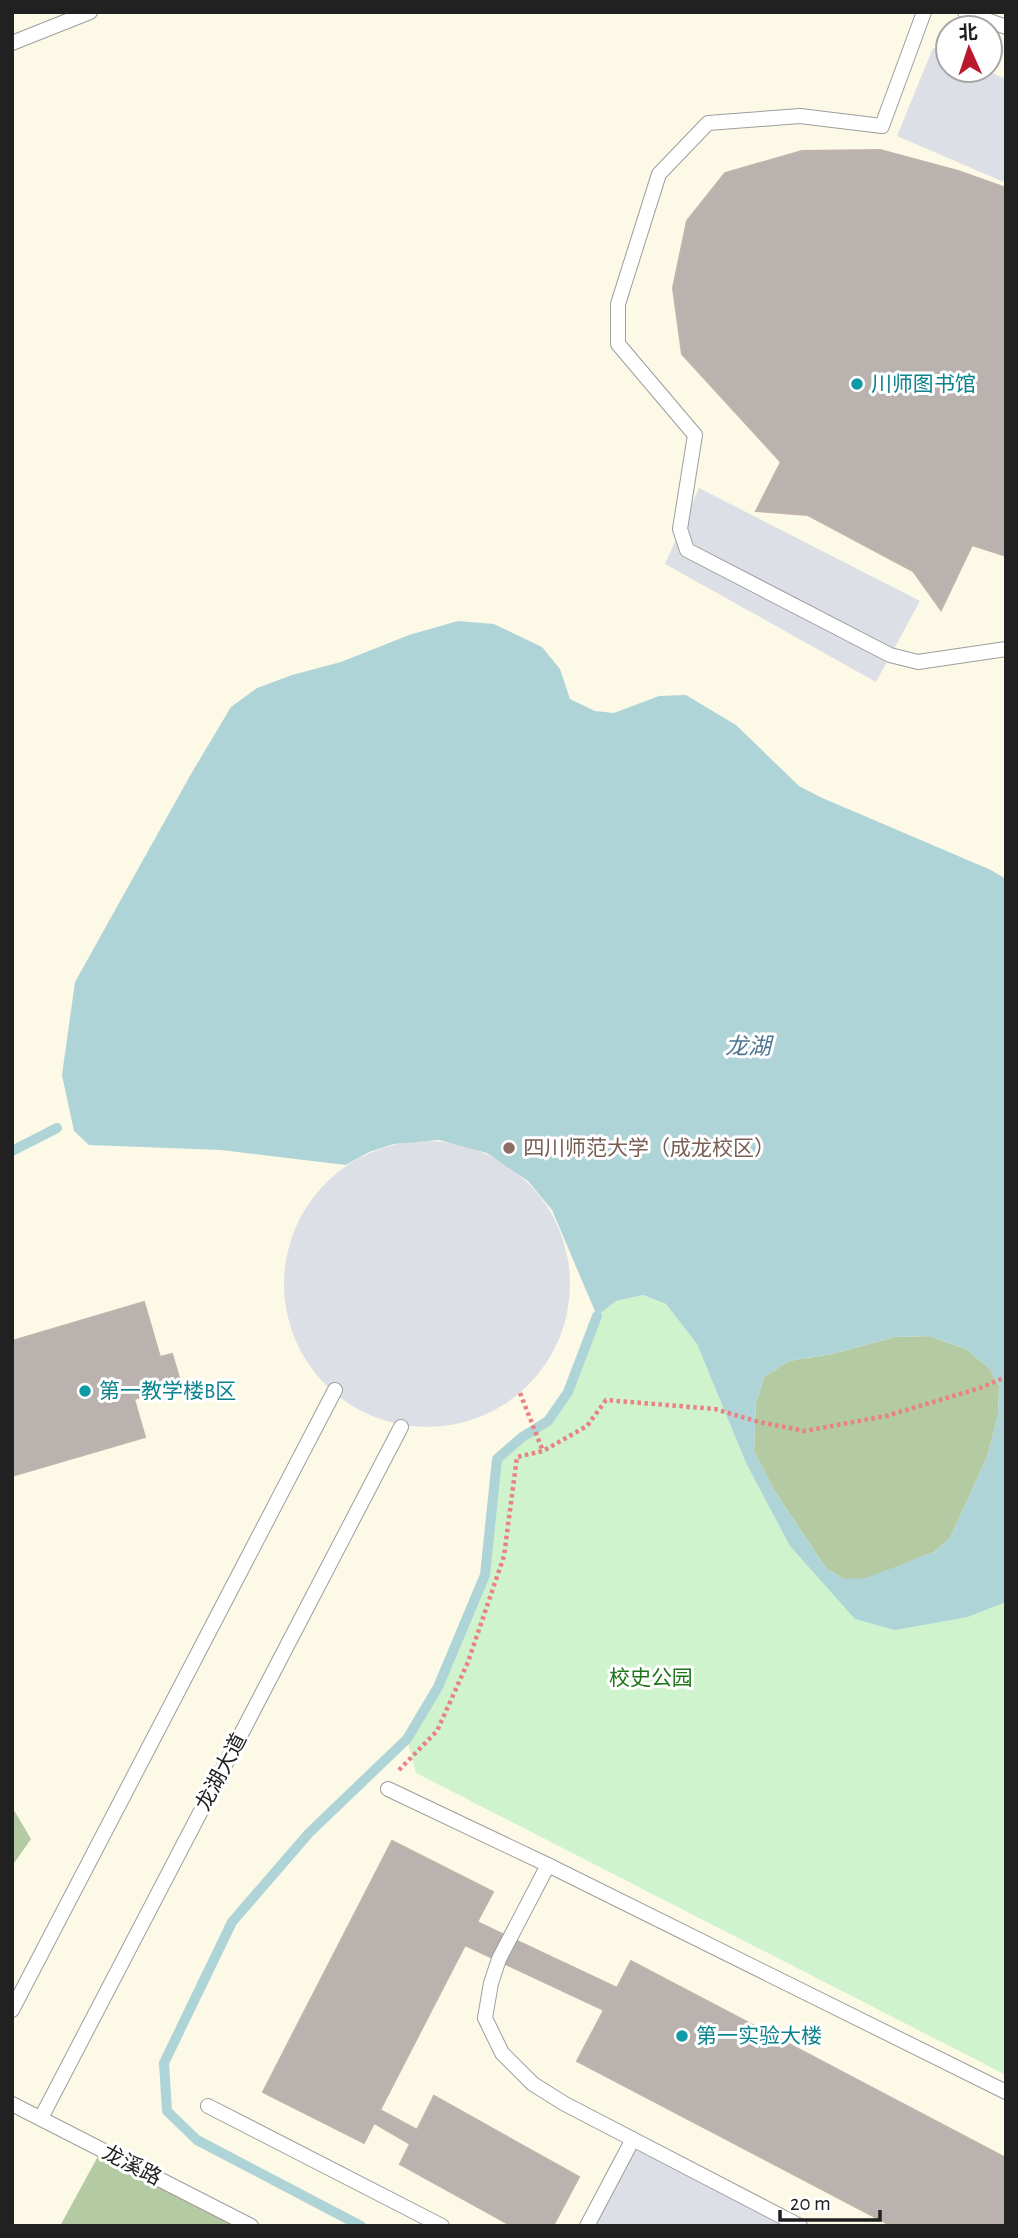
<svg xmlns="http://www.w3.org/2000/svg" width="1018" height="2238" font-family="'Alegreya Sans','Noto Sans SC',sans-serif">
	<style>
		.education { fill: #fcf9e7; fill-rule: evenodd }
		.forest { fill: #b4caa3 }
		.park { fill: #cff4cd }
		.plaza { fill: #dddfe6 }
		.water { fill: #afd4d8; fill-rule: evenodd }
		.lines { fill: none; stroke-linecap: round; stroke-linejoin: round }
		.stream { stroke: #afd4d8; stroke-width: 10 }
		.building { fill: #b9b2af; stroke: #c0b3ad; stroke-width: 2 }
		.lane-casing { stroke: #9e9e9e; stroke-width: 16 }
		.path { stroke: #ea8183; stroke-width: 4.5; stroke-dasharray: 3.5 3.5; stroke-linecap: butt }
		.lane { stroke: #fff; stroke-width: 14 }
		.culture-dot { fill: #0f9aa8; stroke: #fff; stroke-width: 2.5 }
		.education-dot { fill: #8d6e63; stroke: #fff; stroke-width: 2.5 }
		.labels { text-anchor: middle; stroke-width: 6; stroke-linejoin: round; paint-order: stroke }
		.culture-label { font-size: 21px; fill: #0d838f; stroke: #fff; text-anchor: start }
		.education-label { font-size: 21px; fill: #785e54; stroke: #fff; text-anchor: start }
		.park-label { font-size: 21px; fill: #1e751a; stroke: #fff }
		.street-label { font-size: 21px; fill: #212121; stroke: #fff }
		.water-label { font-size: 23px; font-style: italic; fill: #4d7790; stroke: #fff }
	</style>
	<rect width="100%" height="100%" fill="#f0ede9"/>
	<!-- education -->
	<path class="education" d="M12,12H1006V2226H12ZM948,28H990V70H948Z"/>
	<!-- forest -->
	<g class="forest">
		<path d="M929,1336L966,1349L989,1368L999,1386L998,1416L987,1457L950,1538L934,1552L866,1579H844L826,1568L774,1490L754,1451L756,1403L764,1377L789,1361L832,1354L895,1337Z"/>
		<path d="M12,1807L31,1839L12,1866Z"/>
		<path d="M102,2149L251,2226H60Z"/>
	</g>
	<!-- park -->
	<path class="park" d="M643,1295L666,1304L697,1344L746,1463L855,1619L968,1617L1006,1602V2075L416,1773L407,1739L438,1687L485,1575L497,1459L542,1430L559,1406L577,1368L597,1316L616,1301Z"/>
	<!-- plaza -->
	<g class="plaza">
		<path d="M933,48L948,54V70H985L1006,79V183L897,136Z"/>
		<path d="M699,488L920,601L876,682L665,564Z"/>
		<circle cx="427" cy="1284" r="143"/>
		<path d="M633,2139L800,2226H587Z"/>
	</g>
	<!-- water -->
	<path class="water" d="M458,621L494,624L542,647L560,669L570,699L595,711L614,713L659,696L686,695L736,725L799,786L820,797L991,870L1006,879V1602L968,1617L895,1630L855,1619L790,1546L746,1463L697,1344L666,1304L643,1295L616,1301L597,1316L552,1210L528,1181L487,1153L439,1140L394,1144L369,1152L346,1165L221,1150L89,1145L74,1131L62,1075L75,982L191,774L231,707L257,688L292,675L341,662L409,635ZM929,1336L966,1349L989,1368L999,1386L998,1416L987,1457L950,1538L934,1552L866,1578L844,1579L826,1568L774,1490L754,1451L756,1403L764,1377L789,1361L832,1354L895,1337Z"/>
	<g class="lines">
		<!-- stream -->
		<g class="stream">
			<path d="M12,1151L57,1128"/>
			<path d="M361,2226L197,2140L167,2111L164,2063L232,1922L309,1833L407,1739L438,1687L485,1575L497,1459L521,1438L548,1421L568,1392L597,1316"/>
		</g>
	</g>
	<!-- building -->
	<g class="building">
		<path d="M880,150L958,171L1006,188V556L972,545L941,610L913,571L808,515L756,511L781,462L682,354L673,288L687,221L725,173L802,151Z"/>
		<path d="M144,1302L160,1357L172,1354L181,1384L134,1399L145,1437L12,1476V1341Z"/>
		<path d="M392,1841L493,1892L477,1922L617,1988L631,1961L1006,2158V2226H892L577,2061L604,2010L465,1945L380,2110L417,2130L434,2096L579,2177L553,2226H512L400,2164L410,2144L374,2123L364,2143L263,2092Z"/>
	</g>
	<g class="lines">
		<!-- lane casing -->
		<g class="lane-casing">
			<g id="lane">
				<path d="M924,12L882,126L800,116L708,123L659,174L618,304V344L695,435L680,529L687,550L890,655L918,662L1006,649"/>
				<path d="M965,12L1006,27"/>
				<path d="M12,43L90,12"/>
				<path d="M388,1789L548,1865L1006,2092"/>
				<path d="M548,1865L499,1959L491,1983L485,2018L502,2053L533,2084L565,2104L800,2226"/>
				<path d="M12,2010L335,1390"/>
				<path d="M12,2104L251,2226"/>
				<path d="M208,2106L442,2226"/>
				<path d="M41,2118L401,1427"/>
				<path d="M587,2226L633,2139"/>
			</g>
		</g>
		<!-- path -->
		<g class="path">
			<path d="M520,1393L543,1451"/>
			<path d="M399,1770L437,1731L468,1662L504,1556L517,1457L543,1451L587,1426L606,1400L715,1409L759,1422L805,1431L886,1416L980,1388L1006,1377"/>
		</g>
		<!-- lane -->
		<use href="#lane" class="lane"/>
	</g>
	<!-- markers -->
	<g class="culture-dot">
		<circle cx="857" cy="384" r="7"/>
		<circle cx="85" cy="1391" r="7"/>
		<circle cx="682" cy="2036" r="7"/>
	</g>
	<circle class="education-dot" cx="509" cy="1148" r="7"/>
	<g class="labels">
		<!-- culture labels -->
		<g class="culture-label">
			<text x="871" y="391">川师图书馆</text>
			<text x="99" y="1398">第一教学楼B区</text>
			<text x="696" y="2043">第一实验大楼</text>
		</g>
		<!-- education labels -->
		<g class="education-label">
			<text x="523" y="1155">四川师范大学（成龙校区）</text>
		</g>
		<!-- park labels -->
		<g class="park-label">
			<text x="651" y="1685">校史公园</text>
		</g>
		<!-- street labels -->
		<g class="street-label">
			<text transform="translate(221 1772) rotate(-62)" y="7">龙湖大道</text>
			<text transform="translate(132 2165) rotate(27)" y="7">龙溪路</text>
		</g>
		<!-- water labels -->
		<g class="water-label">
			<text x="748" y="1054">龙湖</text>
		</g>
	</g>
	<!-- border -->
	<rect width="1018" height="2238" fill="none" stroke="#212121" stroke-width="28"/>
	<!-- north arrow -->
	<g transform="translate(969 49) rotate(357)"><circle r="33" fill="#ffffff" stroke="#a6a6a6" stroke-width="2"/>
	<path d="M0-5L12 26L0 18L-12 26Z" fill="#ba192d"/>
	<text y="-10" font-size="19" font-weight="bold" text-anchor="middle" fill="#212121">北</text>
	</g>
	<!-- scale -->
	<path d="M780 2210v10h100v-10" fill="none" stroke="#212121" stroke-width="3.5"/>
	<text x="790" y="2210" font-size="21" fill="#212121" stroke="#ffffff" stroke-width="5" paint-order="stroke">20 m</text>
</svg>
